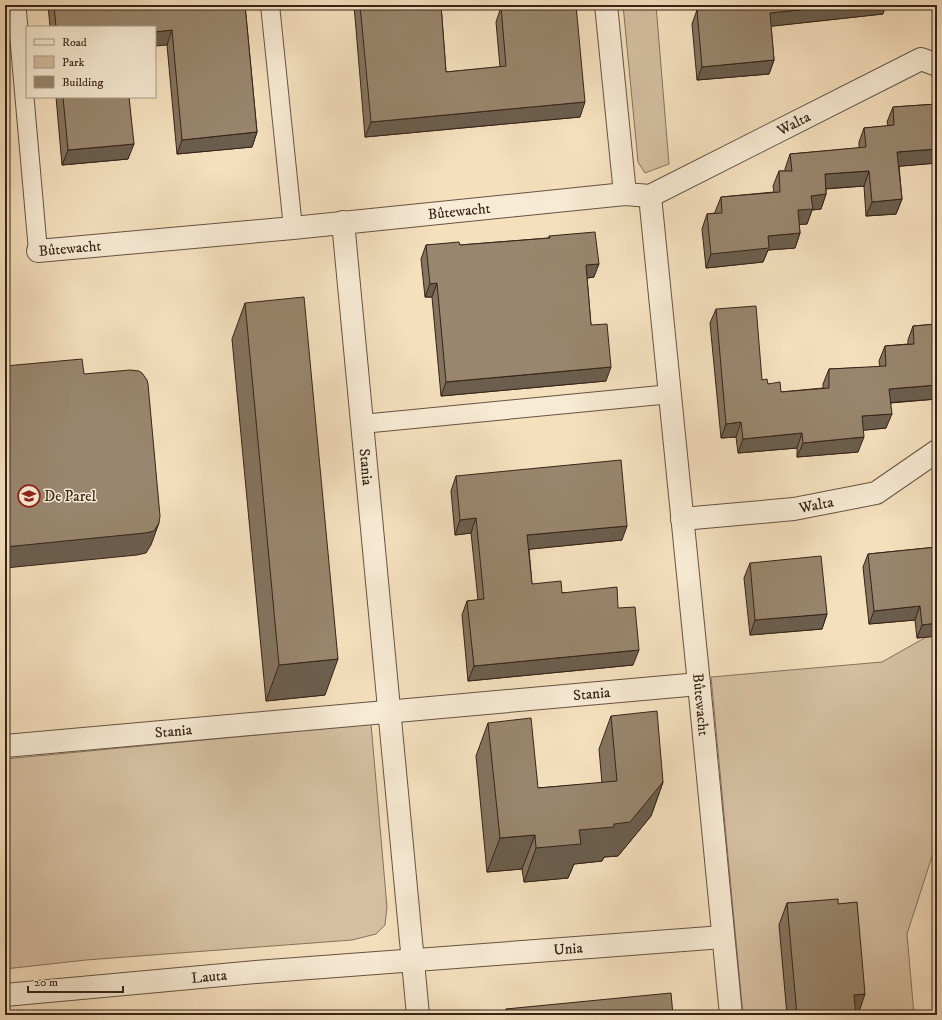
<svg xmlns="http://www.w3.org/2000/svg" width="942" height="1020" font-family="'IM FELL DW Pica',serif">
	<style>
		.green { fill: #d5c0a2; stroke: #86725d }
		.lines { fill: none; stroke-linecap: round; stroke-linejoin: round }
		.service-casing { stroke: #665342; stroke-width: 20 }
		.minor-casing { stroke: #665342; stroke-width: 24 }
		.service { stroke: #f8ebd5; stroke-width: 18 }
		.minor { stroke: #f8ebd5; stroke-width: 22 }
		.wall { fill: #84735f; stroke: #362418 }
		.shaded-wall { fill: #6b5e4d; stroke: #362418 }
		.building { fill: #99866e; stroke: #362418 }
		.labels { text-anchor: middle; stroke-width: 3; stroke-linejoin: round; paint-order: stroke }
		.street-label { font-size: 15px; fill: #362418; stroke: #f8ebd5 }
		.poi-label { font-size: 15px; fill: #362418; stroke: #f8ebd5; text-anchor: start }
	</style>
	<rect width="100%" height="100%" fill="#f5e0be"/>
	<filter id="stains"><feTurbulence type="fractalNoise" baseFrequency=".005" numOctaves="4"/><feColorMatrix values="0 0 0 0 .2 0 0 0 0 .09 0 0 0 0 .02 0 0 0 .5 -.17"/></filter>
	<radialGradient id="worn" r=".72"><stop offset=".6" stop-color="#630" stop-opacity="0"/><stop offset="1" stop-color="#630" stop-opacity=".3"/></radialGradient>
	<!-- green -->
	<g class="green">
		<path d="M623,5H656L669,164L645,173L638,162Z"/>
		<path d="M937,631V841L907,934L914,1015H743L711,677L882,662Z"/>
		<path d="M371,724L387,907L385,925L376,934L352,940L86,960L5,969V759Z"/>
	</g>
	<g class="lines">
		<!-- service casing -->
		<g class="service-casing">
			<g id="service">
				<path d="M270,5L293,228"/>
				<path d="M17,12L38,251"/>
				<path d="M362,424L671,394"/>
			</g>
		</g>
		<!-- minor casing -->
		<g class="minor-casing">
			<g id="minor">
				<path d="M606,5L625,194"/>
				<path id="s1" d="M650,196L921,59L937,65"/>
				<path id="s2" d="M343,222L418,1015"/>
				<path id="s3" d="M38,251L293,228L625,194L650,196L699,684L731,1015"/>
				<path id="s4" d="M682,519L794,509L876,493L937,451"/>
				<path id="s5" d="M5,746L699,684"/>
				<path id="s6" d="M5,995L256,972L723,937"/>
			</g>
		</g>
		<!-- service -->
		<use href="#service" class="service"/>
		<!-- minor -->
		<use href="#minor" class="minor"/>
	</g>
	<!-- wall -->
	<g class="wall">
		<path d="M48,5H245L257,132L252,147L177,154L167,45L155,27H50Z"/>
		<path d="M354,5H441L446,72L500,67L496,22L501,7H504V5H576L580,117L365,137Z"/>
		<path d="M697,10L883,14L771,26L774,60L769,74L697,80L692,24Z"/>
		<path d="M56,97H129L128,159L62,165Z"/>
		<path d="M937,104V163L899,166L902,199L896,214L866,216L864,186L826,189V194L821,209L812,210L807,224H799L800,233L795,248L768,250L763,262L706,268L702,229L707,214L715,213V212L721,197L774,192L773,186L779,171H785V169L790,154L859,148V142L864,128L888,126L887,122L893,107Z"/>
		<path d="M549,236L594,277L587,278L591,325L606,381L441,396L432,297H425L421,259L426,245H460L549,238Z"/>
		<path d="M245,303L325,695L266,701L232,339Z"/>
		<path d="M716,309L762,380L781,392L823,388V384L829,369L880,367L879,361L885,346L908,344V340L913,326L937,324V399L891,403L886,428L863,430L858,452L797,457V448L738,453L736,437L721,438L710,323Z"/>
		<path d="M456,476L622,540L529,549L532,584L618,608L633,665L468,681L462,615L467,601L478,600L471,533L455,535L451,491Z"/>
		<path d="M937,547V636L917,638L915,620L869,624L863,567L868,554Z"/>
		<path d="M750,563L827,614L822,629L750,635L744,578Z"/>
		<path d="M611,716L663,782L651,816L618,856L604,857L602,861L574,864L568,878L524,882L522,869L487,872L476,756L488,723L538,788L602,783L599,749Z"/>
		<path d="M787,903L838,904L858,1015H787L779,925Z"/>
		<path d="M506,1009L673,1015H503Z"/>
	</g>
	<!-- shaded-wall -->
	<g class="shaded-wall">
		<path d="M846,5H886L883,14L765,27L770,13Z"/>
		<path d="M172,30L167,45L155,46V32Z"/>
		<path d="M774,60L769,74L697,80L702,67Z"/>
		<path d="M585,102L580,117L365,137L371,122Z"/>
		<path d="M257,132L252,147L177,154L182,140Z"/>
		<path d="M134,144L128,159L62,165L68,150Z"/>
		<path d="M937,149V163L892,167L897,152Z"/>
		<path d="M869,171L864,186L820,189L825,174Z"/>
		<path d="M826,194L821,209L812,210L807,224L793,225L798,210L811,196Z"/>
		<path d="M902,199L896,214L866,216L872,202Z"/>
		<path d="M800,233L795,248L768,250L763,262L706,268L711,254L768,236Z"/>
		<path d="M599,264L594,277L581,279L586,265Z"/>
		<path d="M437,283L432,297H425L430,284Z"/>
		<path d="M611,367L606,381L441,396L446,382Z"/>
		<path d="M937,385V399L884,403L889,389Z"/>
		<path d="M892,414L886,428L857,431L862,416Z"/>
		<path d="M741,422L736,437L721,438L726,424Z"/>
		<path d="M802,433L797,448L738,453L743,439Z"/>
		<path d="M864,437L858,452L797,457L803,443Z"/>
		<path d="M476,518L471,533L455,535L460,520Z"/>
		<path d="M159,523L151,545L146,553L137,555L5,568V547Z"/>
		<path d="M627,526L622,540L522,550L527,535Z"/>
		<path d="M920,606L915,620L869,624L874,611Z"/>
		<path d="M827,614L822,629L750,635L755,620Z"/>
		<path d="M937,623V636L917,638L922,625Z"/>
		<path d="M639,650L633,665L468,681L474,666Z"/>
		<path d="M338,659L325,695L266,701L279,665Z"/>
		<path d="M663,782L651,816L618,856L604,857L602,861L574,864L568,878L524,882L536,848L579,830L614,824Z"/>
		<path d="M535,835L522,869L487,872L500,838Z"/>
		<path d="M865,994L858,1015H847L854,995Z"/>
	</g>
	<!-- building -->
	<g class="building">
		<path d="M54,5H245L257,132L182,140L172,30L155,32V27H56Z"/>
		<path d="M360,5H441L446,72L506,66L501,7L511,6V5H576L585,102L371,122Z"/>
		<path d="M738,5H846L770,13L774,60L702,67L697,10Z"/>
		<path d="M63,97H129L134,144L68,150Z"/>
		<path d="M937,104V149L897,152L902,199L872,202L869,171L825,174L826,194L811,196L813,209L798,210L800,233L768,236L769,248L711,254L707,214L722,213L721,197L780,192L779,171H792L790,154L866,147L864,128L894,125L893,107Z"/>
		<path d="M595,232L599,264L586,265L591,325L607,324L611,367L446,382L437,283L430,284L426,245L459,242L460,245L550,238L549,236Z"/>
		<path d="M304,297L338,659L279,665L245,303Z"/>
		<path d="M756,306L762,380L767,379L768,384L780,382L781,392L829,388V369L886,366L885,346L914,344L913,326L937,324V385L889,389L892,414L862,416L864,437L803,443L802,433L743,439L741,422L726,424L716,309Z"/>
		<path d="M82,359L84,374L130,370L139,371L142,373L147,380L148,384L160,516L159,523L154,531L145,533L5,547V366Z"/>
		<path d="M621,460L627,526L527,535L532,584L561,581L562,593L617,587L618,608L635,607L639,650L474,666L467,601L484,599L476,518L460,520L456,476Z"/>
		<path d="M937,547V623L922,625L920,606L874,611L868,554Z"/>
		<path d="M821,556L827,614L755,620L750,563Z"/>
		<path d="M657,711L663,782L630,822L614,824V827L579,830L581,844L536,848L535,835L500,838L488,723L531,718L538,788L617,781L611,716Z"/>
		<path d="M838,899V904L857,902L865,994L854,995L856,1015H797L787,903Z"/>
		<path d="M671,993L673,1015H506V1009Z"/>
	</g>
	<!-- icons -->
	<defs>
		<g id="school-ring" transform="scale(1.15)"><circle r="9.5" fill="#f8ebd5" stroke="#8f2418" stroke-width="1.5"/><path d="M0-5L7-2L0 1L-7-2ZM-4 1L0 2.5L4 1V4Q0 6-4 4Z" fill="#8f2418"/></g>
	</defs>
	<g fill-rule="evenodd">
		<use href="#school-ring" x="29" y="496"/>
	</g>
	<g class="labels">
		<!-- street labels -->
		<g class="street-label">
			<text dy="5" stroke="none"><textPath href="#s1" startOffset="161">Walta</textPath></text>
			<text dy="5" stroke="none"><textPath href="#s3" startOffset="423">Bûtewacht</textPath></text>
			<text dy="5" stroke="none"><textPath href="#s3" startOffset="32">Bûtewacht</textPath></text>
			<text dy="5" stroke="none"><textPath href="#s2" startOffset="246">Stania</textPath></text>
			<text dy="5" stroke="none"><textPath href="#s4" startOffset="135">Walta</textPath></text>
			<text dy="5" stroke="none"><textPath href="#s5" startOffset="589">Stania</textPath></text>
			<text dy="5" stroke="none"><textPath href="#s3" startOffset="1126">Bûtewacht</textPath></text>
			<text dy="5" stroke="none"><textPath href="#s5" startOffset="169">Stania</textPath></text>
			<text dy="5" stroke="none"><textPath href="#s6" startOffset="565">Unia</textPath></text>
			<text dy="5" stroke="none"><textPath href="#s6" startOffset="205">Lauta</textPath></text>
		</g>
		<!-- poi labels -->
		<g class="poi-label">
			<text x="44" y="501">De Parel</text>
		</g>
	</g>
	<!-- margin -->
	<rect width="942" height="1020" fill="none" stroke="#f5e0be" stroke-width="20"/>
	<rect x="6" y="6" width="930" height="1008" fill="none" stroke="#362418" stroke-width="2"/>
	<rect x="10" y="10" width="922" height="1000" fill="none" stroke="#362418"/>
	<!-- legend -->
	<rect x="26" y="26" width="130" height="72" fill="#f8ebd5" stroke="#aa9b89"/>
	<rect x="34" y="39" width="20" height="6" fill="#f8ebd5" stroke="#aa9b89"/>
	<text x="62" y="46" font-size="12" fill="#362418">Road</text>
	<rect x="34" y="56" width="20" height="12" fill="#d5c0a2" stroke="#aa9b89"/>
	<text x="62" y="66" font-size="12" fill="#362418">Park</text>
	<rect x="34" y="76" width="20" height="12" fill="#99866e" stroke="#aa9b89"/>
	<text x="62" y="86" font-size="12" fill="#362418">Building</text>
	<!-- scale -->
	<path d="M28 986v6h95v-6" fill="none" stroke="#362418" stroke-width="2"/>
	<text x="34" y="986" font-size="12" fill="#362418" stroke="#f8ebd5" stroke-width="3" paint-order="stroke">20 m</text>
	<rect width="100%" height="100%" filter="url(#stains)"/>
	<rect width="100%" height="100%" fill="url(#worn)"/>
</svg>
